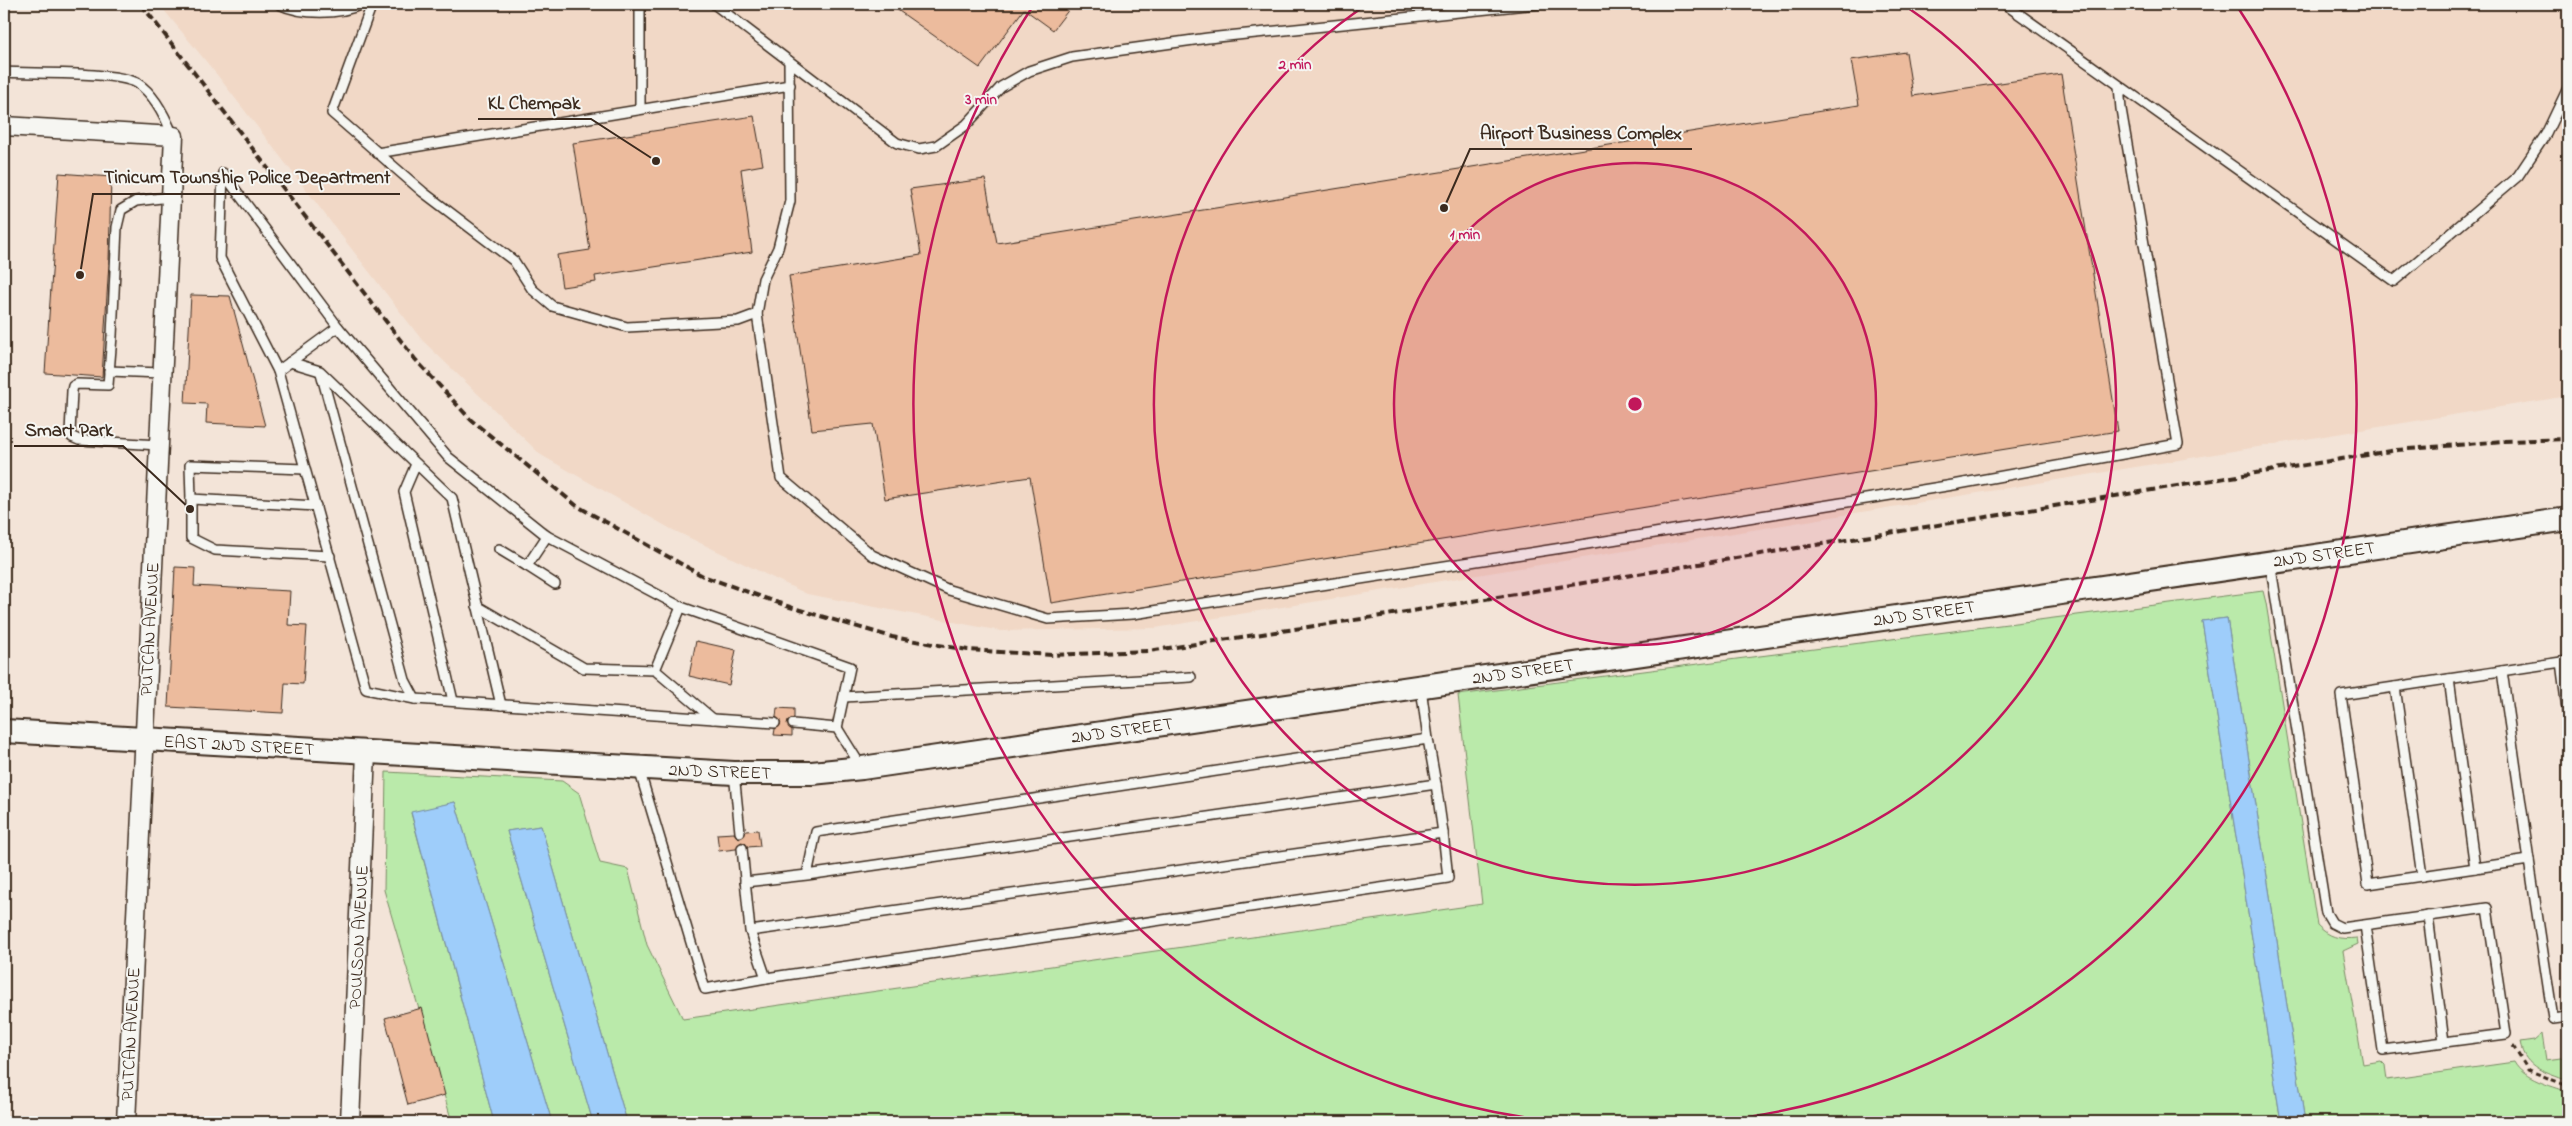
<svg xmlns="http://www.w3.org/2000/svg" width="2572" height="1126" font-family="'Indie Flower',sans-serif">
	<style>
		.built { fill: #f1d8c6 }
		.green { fill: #baeaaa; stroke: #7a8a64 }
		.water { fill: #9ecdfa; stroke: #768ca2 }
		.building { fill: #ecbb9d; stroke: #3b2a1e }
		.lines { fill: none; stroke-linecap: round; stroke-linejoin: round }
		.service-casing { stroke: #3b2a1e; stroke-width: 12 }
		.minor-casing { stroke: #3b2a1e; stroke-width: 21 }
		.tertiary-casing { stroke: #3b2a1e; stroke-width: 26 }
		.path { stroke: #3b2a1e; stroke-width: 3; stroke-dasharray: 5 4; stroke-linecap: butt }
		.service { stroke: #f6f6f2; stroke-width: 9 }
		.minor { stroke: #f6f6f2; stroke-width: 18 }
		.tertiary { stroke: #f6f6f2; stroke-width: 22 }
		.rail { stroke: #3b2a1e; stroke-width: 4; stroke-dasharray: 8 4; stroke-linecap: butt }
		.ring { fill: none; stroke: #c2185b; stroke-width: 2.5 }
		.labels { text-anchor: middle; stroke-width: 4; stroke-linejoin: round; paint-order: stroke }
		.street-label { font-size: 18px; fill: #3b2a1e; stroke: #f6f6f2 }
		.centre { fill: #c2185b; stroke: #f6f6f2; stroke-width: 2.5 }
		.ring-label { font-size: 15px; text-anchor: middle; font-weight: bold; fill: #c2185b; stroke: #f6f6f2; stroke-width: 4; stroke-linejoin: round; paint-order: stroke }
		.leader { fill: none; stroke: #3b2a1e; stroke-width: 2 }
		.callout-dot { fill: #3b2a1e; stroke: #f6f6f2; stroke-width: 2 }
		.callout-label { font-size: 19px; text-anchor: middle; font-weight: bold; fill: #3b2a1e; stroke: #f6f6f2; stroke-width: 4; stroke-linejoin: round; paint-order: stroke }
	</style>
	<rect width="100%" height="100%" fill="#f3e4d8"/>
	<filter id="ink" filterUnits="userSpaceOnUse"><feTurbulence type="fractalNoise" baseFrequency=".02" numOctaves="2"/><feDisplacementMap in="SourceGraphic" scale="10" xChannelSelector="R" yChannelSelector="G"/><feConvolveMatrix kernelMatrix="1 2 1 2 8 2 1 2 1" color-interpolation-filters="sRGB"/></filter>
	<g filter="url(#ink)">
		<!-- built -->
		<path class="built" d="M159,4H2568V396L1155,628L1001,631L807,594L671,529L541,455L422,340L218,76Z"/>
		<!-- green -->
		<g class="green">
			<path d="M2263,591L2266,603L2317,925C2329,937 2339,940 2357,938L2358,944L2343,951L2363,1064L2381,1061L2385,1065L2387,1080L2514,1062C2524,1080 2550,1085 2568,1092V1122H2305L2227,618L2202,621L2281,1122H627L541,826L507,831L593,1122H552L455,802L411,813L494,1122H452L384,890L386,772L562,781L579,793L600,863L628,869L647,945L683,1019L1482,904L1458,695Z"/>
			<path d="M2542,1034L2546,1060L2568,1057V1081C2546,1072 2525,1069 2520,1043L2534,1041Z"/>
		</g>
		<!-- water -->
		<g class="water">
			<path d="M2227,618L2305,1122H2281L2202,621Z"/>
			<path d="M455,802L552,1122H494L411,812Z"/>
			<path d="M541,826L627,1122H593L507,831Z"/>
		</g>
		<!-- building -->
		<g class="building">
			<path d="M889,4H1073L1053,30L1024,9L980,68Z"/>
			<path d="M1906,52L1913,96L2061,74L2118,431L1051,603L1030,477L885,499L873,424L812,430L789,276L921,255L910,189L985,179L997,243L1859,105L1851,60Z"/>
			<path d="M754,116L763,165L741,169L752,252L595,276L596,282L562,287L557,255L590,250L573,143Z"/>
			<path d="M59,173L111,177L109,262L102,377L45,373Z"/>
			<path d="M191,295L230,296L265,426L206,423L207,404L185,403Z"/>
			<path d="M175,567L195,568L194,586L290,591L288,625L307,626L303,684L285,683L283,713L168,707Z"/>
			<path d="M696,641L736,650L729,685L689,676Z"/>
			<path d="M777,708L794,709V718L788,720L787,724L792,730V736L774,735L775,729L781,724L776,717Z"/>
			<path d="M758,830L760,846L748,847L745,843L741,842L736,849L719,851L717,834L734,833L737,837L741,838L746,831Z"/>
			<path d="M422,1008L445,1095L408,1105L385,1018Z"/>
		</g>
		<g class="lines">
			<!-- service casing -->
			<g class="service-casing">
				<g id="service">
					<path d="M279,4C302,15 339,15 362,4"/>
					<path d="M372,4L332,113L423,192L514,261L532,289L552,306L627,327L738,321L757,314"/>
					<path d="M640,4V109"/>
					<path d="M714,4L897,143L919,149L936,146L966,125L1001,87L1029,71L1072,57L1208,38L1537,4"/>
					<path d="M2005,4L2394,281L2518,176L2546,134L2568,88"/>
					<path d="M789,61L790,201L778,248L763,279L757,314L781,478L872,555L949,590L1048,619L1133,614L1568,547L1953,485L2178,444L2121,109L2119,86"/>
					<path d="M4,72C34,74 114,71 137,83C155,94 166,118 173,136"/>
					<path d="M377,153L790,85"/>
					<path d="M290,362L320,371L452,498L501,705"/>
					<path d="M109,371L161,373"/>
					<path d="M278,371L220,258L223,173L338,327"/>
					<path d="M321,373L405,680L415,699"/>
					<path d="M158,445L79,440L72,437L70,433L72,391L73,386L77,384L108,385L112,336L117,227L121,210L136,201L170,197"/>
					<path d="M416,464L404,492L453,701"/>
					<path d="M305,469L190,465L191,499L316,506"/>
					<path d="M191,499V538L215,550L330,556"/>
					<path d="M547,536L527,566L555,584"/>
					<path d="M499,549L527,566"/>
					<path d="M2270,562L2326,913L2332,923L2342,928L2487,908L2506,1034L2383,1050L2365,925"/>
					<path d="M477,606L584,668L655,670L713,719"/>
					<path d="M2568,661L2341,695L2368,884L2529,860L2553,1019L2568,1017"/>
					<path d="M2561,662L2568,717"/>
					<path d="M655,670L681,607"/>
					<path d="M2502,671L2529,860"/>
					<path d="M2449,679L2475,868"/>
					<path d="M2395,687L2422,876"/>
					<path d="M1421,688L1428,739"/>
					<path d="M844,697L1191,677"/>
					<path d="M775,723L415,699L366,689L278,371L338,327L448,457L547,536L681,607L850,667L837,728"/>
					<path d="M793,724L837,728L862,768"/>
					<path d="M639,769L705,989L766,978"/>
					<path d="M734,773L740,832"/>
					<path d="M1436,784L1443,833"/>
					<path d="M742,848L750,931L766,978L1448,878L1443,833L750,931"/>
					<path d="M745,882L807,875L1436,784L1428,739L816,832L807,875"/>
					<path d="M2428,916L2444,1042"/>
				</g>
			</g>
			<!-- minor casing -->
			<g class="minor-casing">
				<g id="minor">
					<path d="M4,126L174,136L126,1122"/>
					<path d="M350,1122L366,753"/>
				</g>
			</g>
			<!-- tertiary casing -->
			<g class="tertiary-casing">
				<path id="tertiary" d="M4,731L734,773H812L862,768L2568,519"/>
			</g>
			<!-- path -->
			<path class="path" d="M2513,1046L2528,1070L2568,1086"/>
			<!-- service -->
			<use href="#service" class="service"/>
			<!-- minor -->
			<use href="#minor" class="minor"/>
			<!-- tertiary -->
			<use href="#tertiary" class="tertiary"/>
			<!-- rail -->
			<path class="rail" d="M141,4L415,359L471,420L577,506L703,576L790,607L892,637L968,650L1052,655L1149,651L1381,616L2397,450L2504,441L2568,439"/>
		</g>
	</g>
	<!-- distance rings -->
	<circle cx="1635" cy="404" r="241" fill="#c2185b" fill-opacity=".12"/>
	<g class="ring">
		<circle cx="1635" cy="404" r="241"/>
		<path d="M1904 5A481 481 0 1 1 1366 5"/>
		<path d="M1560 1122A722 722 0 0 1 1033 6M2237 6A722 722 0 0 1 1710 1122"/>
	</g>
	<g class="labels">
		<!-- street labels -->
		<g class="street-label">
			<text transform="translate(2324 554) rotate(-8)" y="6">2ND STREET</text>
			<text transform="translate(1924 613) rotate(-8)" y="6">2ND STREET</text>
			<text transform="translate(149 629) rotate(-87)" y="6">PUTCAN AVENUE</text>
			<text transform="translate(1523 671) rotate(-8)" y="6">2ND STREET</text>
			<text transform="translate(1122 730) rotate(-8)" y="6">2ND STREET</text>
			<text transform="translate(239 745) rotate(3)" y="6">EAST 2ND STREET</text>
			<text transform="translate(720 771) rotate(2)" y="6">2ND STREET</text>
			<text transform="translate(358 937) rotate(-87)" y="6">POULSON AVENUE</text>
			<text transform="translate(130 1034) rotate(-87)" y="6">PUTCAN AVENUE</text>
		</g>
	</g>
	<circle cx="1635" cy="404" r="8" class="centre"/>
	<g class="ring-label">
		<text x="1295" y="69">2 min</text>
		<text x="981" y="104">3 min</text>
		<text x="1465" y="239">1 min</text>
	</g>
	<!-- callouts -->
	<path class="leader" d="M656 161L591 119H478M1444 208L1470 149H1692M80 275L93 194H400M190 509L123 446H14"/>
	<g class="callout-dot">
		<circle cx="656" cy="161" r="5"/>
		<circle cx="1444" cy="208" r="5"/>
		<circle cx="80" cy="275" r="5"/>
		<circle cx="190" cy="509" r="5"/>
	</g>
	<g class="callout-label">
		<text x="534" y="109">KL Chempak</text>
		<text x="1581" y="139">Airport Business Complex</text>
		<text x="247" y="183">Tinicum Township Police Department</text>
		<text x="69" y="436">Smart Park</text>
	</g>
	<!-- margin -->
	<rect width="2572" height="1126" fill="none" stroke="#f6f6f2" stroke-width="20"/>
	<rect x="10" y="10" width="2552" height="1106" fill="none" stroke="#3b2a1e" stroke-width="2" filter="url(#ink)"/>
</svg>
